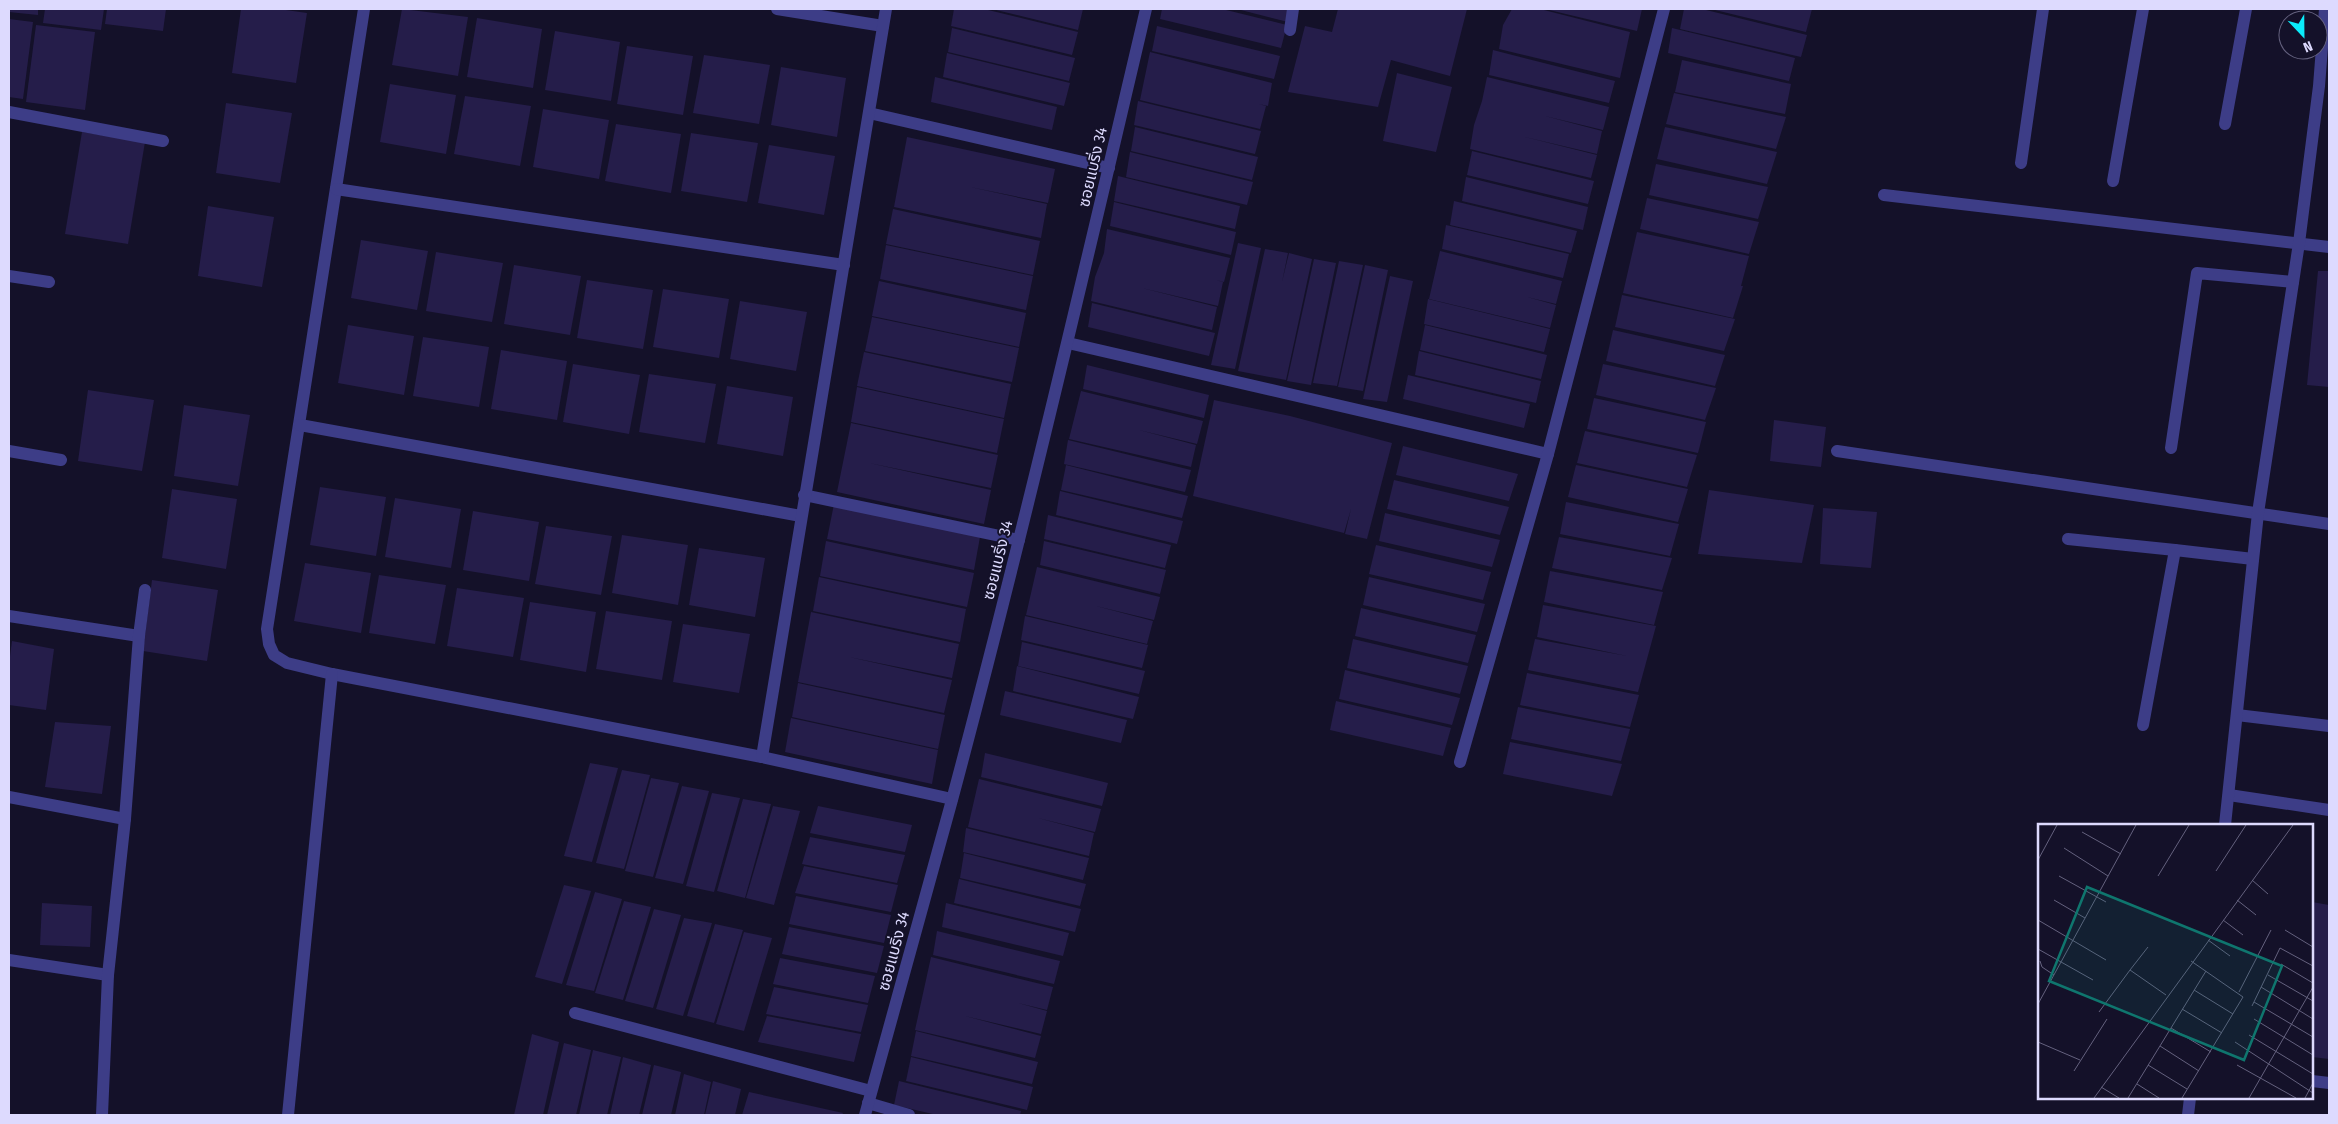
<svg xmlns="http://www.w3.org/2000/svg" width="2338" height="1124" font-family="'Fira Sans Condensed','Noto Sans Thai',sans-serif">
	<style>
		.building { fill: #251d4a }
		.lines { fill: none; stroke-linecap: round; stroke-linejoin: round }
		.minor { stroke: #3d3d87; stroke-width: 12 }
		.labels { text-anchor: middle; stroke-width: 4; stroke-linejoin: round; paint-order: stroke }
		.street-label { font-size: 16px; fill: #dddafe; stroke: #141129 }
		.inset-road { fill: none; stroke: #64617e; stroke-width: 1 }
		.view { fill: #0f766e; fill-opacity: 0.15; stroke: #0f766e; stroke-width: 2.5 }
		.inset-edge { fill: none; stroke: #dddafe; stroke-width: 2.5 }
	</style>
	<rect width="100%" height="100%" fill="#141129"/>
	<!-- building -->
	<g class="building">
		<path d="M9,9H38V15L9,12Z"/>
		<path d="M45,9H104L101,30L43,23Z"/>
		<path d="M107,9H166L163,31L105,24Z"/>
		<path d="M241,9H279L307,13L296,83L232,73Z"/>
		<path d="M402,9L468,17L458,76L392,65Z"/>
		<path d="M954,9H984L1078,32L1072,55L951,26Z"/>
		<path d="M992,9H1083L1078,30Z"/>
		<path d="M1162,9H1222L1287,25L1281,48L1160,19Z"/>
		<path d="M1237,9H1291L1288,22Z"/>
		<path d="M1338,9H1467L1450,76L1391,60L1378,107L1288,92L1305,26L1332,32Z"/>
		<path d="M1512,9H1540L1630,32L1620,78L1499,49L1503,25Z"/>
		<path d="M1545,9H1642L1637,31Z"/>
		<path d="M1684,9H1702L1807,35L1801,57L1680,29Z"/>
		<path d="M1711,9H1812L1806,32Z"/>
		<path d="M477,18L542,29L533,88L467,77Z"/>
		<path d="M9,19L33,22L23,99L9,97Z"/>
		<path d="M36,25L95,32L85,110L26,102Z"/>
		<path d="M1157,26L1280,56L1274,79L1152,51Z"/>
		<path d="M952,28L1075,58L1069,81L948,52Z"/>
		<path d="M1672,28L1795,58L1789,81L1668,53Z"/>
		<path d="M555,31L620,42L611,101L545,90Z"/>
		<path d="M627,46L693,56L683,115L617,104Z"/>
		<path d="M1493,50L1615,81L1609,103L1489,75Z"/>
		<path d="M1150,52L1272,83L1268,106L1259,104L1266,106L1260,129L1140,100Z"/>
		<path d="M947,53L1070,83L1064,106L943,77Z"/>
		<path d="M704,55L770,65L759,124L693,113Z"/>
		<path d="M1682,60L1791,84L1785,114L1675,92Z"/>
		<path d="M781,67L846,78L837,137L771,125Z"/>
		<path d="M1397,73L1452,87L1436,152L1383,141Z"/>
		<path d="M935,77L1057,107L1052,130L931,102Z"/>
		<path d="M1487,77L1609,107L1603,130L1545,116L1602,131L1597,154L1521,136L1597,155L1591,178L1470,149L1474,125L1482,101Z"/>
		<path d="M390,84L456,95L446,154L380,142Z"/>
		<path d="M1674,93L1786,117L1776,149L1666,124Z"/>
		<path d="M465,96L531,106L520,166L454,154Z"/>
		<path d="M1138,101L1261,131L1255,154L1134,125Z"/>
		<path d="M226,103L292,113L280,183L216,173Z"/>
		<path d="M543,109L609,120L599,179L533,167Z"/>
		<path d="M616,124L681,134L671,193L605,181Z"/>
		<path d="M1135,127L1258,157L1252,180L1131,151Z"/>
		<path d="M1665,127L1777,152L1767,184L1657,159Z"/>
		<path d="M82,132L145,142L128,244L65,234Z"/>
		<path d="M691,133L758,143L747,202L681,191Z"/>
		<path d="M907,137L1055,169L1048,203L970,187L1047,204L1041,238L894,207Z"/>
		<path d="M769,145L835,156L824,215L758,203Z"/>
		<path d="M1472,151L1594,181L1588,204L1467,175Z"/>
		<path d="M1130,152L1253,182L1247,205L1126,177Z"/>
		<path d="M1656,164L1768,187L1758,219L1649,195Z"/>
		<path d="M1118,176L1240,206L1235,229L1114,201Z"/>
		<path d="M1466,177L1588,207L1583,230L1462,201Z"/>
		<path d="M1647,198L1759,222L1749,254L1640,229Z"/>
		<path d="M1454,201L1577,231L1571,253L1450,225Z"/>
		<path d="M1114,202L1236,232L1231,255L1110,226Z"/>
		<path d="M208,206L274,217L262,287L198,276Z"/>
		<path d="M893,209L1040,241L1033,275L886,244Z"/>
		<path d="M1446,225L1569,254L1563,278L1442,249Z"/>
		<path d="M1107,229L1230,258L1224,282L1216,280L1223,282L1218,306L1142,288L1217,307L1212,330L1091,301L1095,277L1104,253Z"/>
		<path d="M1637,232L1749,256L1741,286H1743L1733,318L1623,293Z"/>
		<path d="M361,240L428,251L417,310L351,298Z"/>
		<path d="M1238,243L1261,248L1235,369L1211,365Z"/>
		<path d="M886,245L1033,276L1026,310L880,279Z"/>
		<path d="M1265,249L1288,253L1282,282L1289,253L1312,259L1286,380L1238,371Z"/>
		<path d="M1440,251L1562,281L1556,304L1527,297L1556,305L1550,328L1429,299Z"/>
		<path d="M436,252L503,263L492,322L426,311Z"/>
		<path d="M1314,259L1336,263L1311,385L1287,381Z"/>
		<path d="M1339,261L1363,265L1337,386L1313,383Z"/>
		<path d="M514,265L581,276L570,335L504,324Z"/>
		<path d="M1365,265L1388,270L1363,391L1338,387Z"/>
		<path d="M2318,271H2329V387L2307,385Z"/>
		<path d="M1390,276L1413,281L1387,402L1363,399Z"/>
		<path d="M587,280L653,290L643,349L577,338Z"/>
		<path d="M879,281L1026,313L1019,347L872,316Z"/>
		<path d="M663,289L729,299L719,358L653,347Z"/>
		<path d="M1622,295L1735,319L1724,351L1615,327Z"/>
		<path d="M1428,299L1550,329L1544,352L1424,324Z"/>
		<path d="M740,301L807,312L796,371L730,359Z"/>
		<path d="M1092,303L1215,333L1209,356L1088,327Z"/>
		<path d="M872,317L1019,348L1012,382L865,351Z"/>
		<path d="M348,325L414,336L404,395L338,383Z"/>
		<path d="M1425,325L1547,355L1541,379L1420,350Z"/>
		<path d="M1613,330L1725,355L1715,386L1606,361Z"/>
		<path d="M423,337L489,347L479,407L413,396Z"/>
		<path d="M501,350L567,361L557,420L491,409Z"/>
		<path d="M1419,351L1541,381L1536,403L1415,375Z"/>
		<path d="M864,352L1011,384L1004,418L857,386Z"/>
		<path d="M573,364L640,375L629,434L563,422Z"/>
		<path d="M1603,364L1716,388L1705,420L1596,395Z"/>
		<path d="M1087,365L1209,395L1204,418L1083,389Z"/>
		<path d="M649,374L716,384L705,443L639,432Z"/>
		<path d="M1408,375L1530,404L1524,428L1403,399Z"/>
		<path d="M727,386L793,397L783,456L717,444Z"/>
		<path d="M857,387L1004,419L997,453L851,422Z"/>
		<path d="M88,390L154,400L142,471L78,461Z"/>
		<path d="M1081,391L1203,421L1197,444L1139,430L1196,445L1191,467L1069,439Z"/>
		<path d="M1594,398L1706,422L1698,453L1587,429Z"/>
		<path d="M1214,400L1290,416L1392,443L1367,539L1345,534L1351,509L1344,533L1193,496Z"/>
		<path d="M184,405L250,415L238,486L174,476Z"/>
		<path d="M1774,420L1826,427L1821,467L1770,461Z"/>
		<path d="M851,423L998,455L991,488L869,463L991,490L984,524L837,492Z"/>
		<path d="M1585,431L1697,455L1687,487L1577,463Z"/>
		<path d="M1068,440L1191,470L1185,492L1064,464Z"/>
		<path d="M1403,446L1518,474L1509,501L1396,475Z"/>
		<path d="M1066,465L1188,496L1182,518L1061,490Z"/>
		<path d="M1576,465L1688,489L1678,522L1568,497Z"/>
		<path d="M1394,480L1509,507L1500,535L1387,509Z"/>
		<path d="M320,487L386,497L376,556L310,545Z"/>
		<path d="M172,489L237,499L226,569L162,558Z"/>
		<path d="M1709,490L1814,505L1802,563L1698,554Z"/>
		<path d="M1060,491L1183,521L1177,544L1056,515Z"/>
		<path d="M395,498L461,509L451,568L385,557Z"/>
		<path d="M1566,502L1679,524L1670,556L1560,534Z"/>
		<path d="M834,504L980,537L974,570L827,539Z"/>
		<path d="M1823,508L1877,512L1871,568L1820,564Z"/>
		<path d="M473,511L539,522L529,581L463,570Z"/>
		<path d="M1385,513L1500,540L1492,567L1379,541Z"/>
		<path d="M1048,515L1171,545L1165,568L1044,539Z"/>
		<path d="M546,526L612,536L601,595L535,584Z"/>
		<path d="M622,535L688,545L678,605L612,593Z"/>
		<path d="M1559,537L1672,558L1662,590L1552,568Z"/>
		<path d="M826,541L974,573L967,607L820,576Z"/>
		<path d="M1044,541L1166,570L1160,594L1040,565Z"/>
		<path d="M1376,545L1491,572L1483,600L1369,574Z"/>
		<path d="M699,548L765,558L755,617L689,605Z"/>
		<path d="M305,563L371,573L361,633L294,621Z"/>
		<path d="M1037,567L1160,597L1154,620L1096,606L1153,621L1147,644L1026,615Z"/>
		<path d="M1550,571L1663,592L1654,625L1544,602Z"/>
		<path d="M379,575L446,585L435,644L369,633Z"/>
		<path d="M819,577L966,609L960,642L813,611Z"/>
		<path d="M1369,577L1485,604L1477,632L1363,605Z"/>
		<path d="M152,580L218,590L207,661L143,651Z"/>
		<path d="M457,588L524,598L513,657L447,646Z"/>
		<path d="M530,602L596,612L586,672L520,660Z"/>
		<path d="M1543,605L1656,626L1638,692L1528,670L1535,639L1627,656L1537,637Z"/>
		<path d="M1361,608L1476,635L1468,663L1355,636Z"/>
		<path d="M606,611L672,621L662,680L596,669Z"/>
		<path d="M811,612L959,644L952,678L849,657L952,680L944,713L798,682Z"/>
		<path d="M1025,616L1148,645L1142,668L1021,640Z"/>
		<path d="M683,624L750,634L739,693L673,682Z"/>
		<path d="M1353,639L1468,666L1460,694L1347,668Z"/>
		<path d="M12,641L54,649L46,710L9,705V664Z"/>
		<path d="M1022,642L1145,671L1139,694L1018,666Z"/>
		<path d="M1017,666L1139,697L1133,719L1013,691Z"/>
		<path d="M1345,670L1460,698L1452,725L1339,699Z"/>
		<path d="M1527,673L1639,695L1630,727L1520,705Z"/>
		<path d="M798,683L945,715L938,749L792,717Z"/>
		<path d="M1005,691L1127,720L1121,743L1000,715Z"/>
		<path d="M1336,701L1451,728L1443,756L1330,730Z"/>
		<path d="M1518,707L1630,729L1621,761L1511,739Z"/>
		<path d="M791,718L938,750L932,784L785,752Z"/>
		<path d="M55,722L111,726L102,794L45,787Z"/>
		<path d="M1510,742L1622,764L1612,796L1503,774Z"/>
		<path d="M985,753L1108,783L1102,806L981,777Z"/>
		<path d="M590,763L618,768L592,862L564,856Z"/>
		<path d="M622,770L650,775L624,869L596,863Z"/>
		<path d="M651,778L679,783L653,877L625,871Z"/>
		<path d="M979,779L1101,809L1095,832L1038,818L1094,833L1089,856L968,827Z"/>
		<path d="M682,786L709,791L683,884L655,878Z"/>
		<path d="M712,793L740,798L714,892L686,886Z"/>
		<path d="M743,799L771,804L745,898L717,891Z"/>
		<path d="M773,806L800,811L774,905L746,898Z"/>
		<path d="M818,806L912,825L905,852L810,833Z"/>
		<path d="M966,828L1089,858L1083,880L963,852Z"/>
		<path d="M810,837L905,855L897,883L802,864Z"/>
		<path d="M964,853L1086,884L1080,906L960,878Z"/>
		<path d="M804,866L898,885L891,912L795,893Z"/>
		<path d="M959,879L1081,909L1075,932L954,903Z"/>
		<path d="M564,885L591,891L562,984L535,977Z"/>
		<path d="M595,892L622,899L594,991L566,985Z"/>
		<path d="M796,896L891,915L884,943L789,924Z"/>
		<path d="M624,901L651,907L623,1000L595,993Z"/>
		<path d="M2312,902L2329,905V1059L2312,1057Z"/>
		<path d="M42,903L92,906L90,947L40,945Z"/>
		<path d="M946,903L1069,933L1063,956L942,927Z"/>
		<path d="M654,909L681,915L653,1008L625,1001Z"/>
		<path d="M684,918L712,923L683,1016L656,1009Z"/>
		<path d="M715,924L743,930L714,1023L687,1016Z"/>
		<path d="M789,927L884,946L877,973L782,954Z"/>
		<path d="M937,931L1060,961L1054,984L933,955Z"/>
		<path d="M744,932L772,938L744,1031L716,1024Z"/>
		<path d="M931,957L1053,987L1047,1010L1018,1003L1047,1011L1041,1034L965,1016L1041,1036L1035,1058L915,1030Z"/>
		<path d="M780,958L875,976L868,1003L773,984Z"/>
		<path d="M774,987L868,1005L861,1032L766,1014Z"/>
		<path d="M767,1016L861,1034L854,1062L758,1042Z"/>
		<path d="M916,1031L1038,1062L1032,1084L911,1056Z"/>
		<path d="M532,1034L559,1042L543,1115H514Z"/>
		<path d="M564,1043L591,1050L576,1115H547Z"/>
		<path d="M593,1050L621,1057L607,1115H579Z"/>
		<path d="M623,1057L651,1065L639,1115H610Z"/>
		<path d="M911,1057L1033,1087L1027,1110L906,1081Z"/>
		<path d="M654,1065L681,1072L671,1115H642Z"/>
		<path d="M684,1074L711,1082L704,1115H675Z"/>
		<path d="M713,1081L741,1089L735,1115H705Z"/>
		<path d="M899,1081L1021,1111L1020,1115H937L894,1105Z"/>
		<path d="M749,1092L843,1113L842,1115H742Z"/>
	</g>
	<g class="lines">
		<!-- minor -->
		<g class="minor">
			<path d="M364,9L267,629L269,644L274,655L287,663L332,674L762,757L952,799"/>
			<path d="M777,9L883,26"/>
			<path d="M1290,30L1293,9"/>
			<path d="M9,112L163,141"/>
			<path d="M869,113L1109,168"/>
			<path d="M2225,124L2246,9"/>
			<path d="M2021,163L2043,9"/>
			<path d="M2113,181L2143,9"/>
			<path d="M336,189L844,265"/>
			<path d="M1884,195L2329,247"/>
			<path d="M9,276L49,282"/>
			<path d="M1068,343L1548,454L1664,9"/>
			<path d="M300,425L801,516"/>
			<path d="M2171,448L2197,273L2293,282"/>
			<path d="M9,451L61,460"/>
			<path d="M1837,451L2329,524"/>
			<path d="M804,495L1019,540"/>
			<path d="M2068,539L2175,550"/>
			<path d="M9,616L139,636"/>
			<path d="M2237,715L2329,726"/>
			<path d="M2143,725L2175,550L2253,559"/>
			<path d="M762,757L886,9"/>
			<path d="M1460,762L1548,454"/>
			<path d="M2229,795L2329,810"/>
			<path d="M9,797L125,819"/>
			<path d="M2225,825L2258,513L2299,243L2319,86L2325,9"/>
			<path d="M9,960L108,975"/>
			<path d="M575,1013L871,1091"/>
			<path d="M2312,1081L2329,1083"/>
			<path d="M868,1103L909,1115"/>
			<path d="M102,1115L108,975L125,819L139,636L145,590"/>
			<path d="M288,1115L332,674"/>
			<path d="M865,1115C893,1010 924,905 952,800C1022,538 1084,273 1146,9"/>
			<path d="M2188,1115L2190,1098"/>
		</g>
	</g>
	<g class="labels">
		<!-- street labels -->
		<g class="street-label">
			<text transform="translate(1092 167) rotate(-77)" y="6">ซอยแบริ่ง 34</text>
			<text transform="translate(997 560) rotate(-76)" y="6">ซอยแบริ่ง 34</text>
			<text transform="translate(893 951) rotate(-75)" y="6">ซอยแบริ่ง 34</text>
		</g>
	</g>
	<!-- overview -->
	<g transform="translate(2038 824)">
		<rect width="275" height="275" fill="#141129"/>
		<path class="inset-road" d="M44,8L83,30M26,24L70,52M0,36L19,1M178,47L208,1M21,52L68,78M120,52L151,1M214,56L230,70M16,76L47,94M199,76L218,91M0,96L68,136M185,96L205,111M247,106L275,123M170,116L192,132M0,125L55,156M2,137L4,143L16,151M243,140L275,159M92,146L110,123M230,151L275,177M223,163L275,195M156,166L195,190M201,168L233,106M216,178L275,213M0,180L98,1M214,182L242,124L275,142M144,185L184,209M61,188L92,146L128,171M216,195L275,231M133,204L173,228M211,211L275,250M0,218L42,236M197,218L275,269M122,222L161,247M110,241L149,265M199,241L258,274M36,247L69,195M99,260L121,274M63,263L81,274M56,274L255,1M90,274L168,147M144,274L205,173L153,137M211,274L275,163M267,274L275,259"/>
		<path class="view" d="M49,63L244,142L206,236L11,157Z"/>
		<rect width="275" height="275" class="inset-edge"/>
	</g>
	<!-- border -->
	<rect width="2338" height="1124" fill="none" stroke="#dddafe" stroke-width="20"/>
	<!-- north arrow -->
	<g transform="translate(2303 35) rotate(158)"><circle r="24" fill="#141129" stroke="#64617e"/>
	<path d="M0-4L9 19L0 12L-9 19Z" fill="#0becfa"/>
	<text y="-8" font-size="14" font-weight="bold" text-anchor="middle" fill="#dddafe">N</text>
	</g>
</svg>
